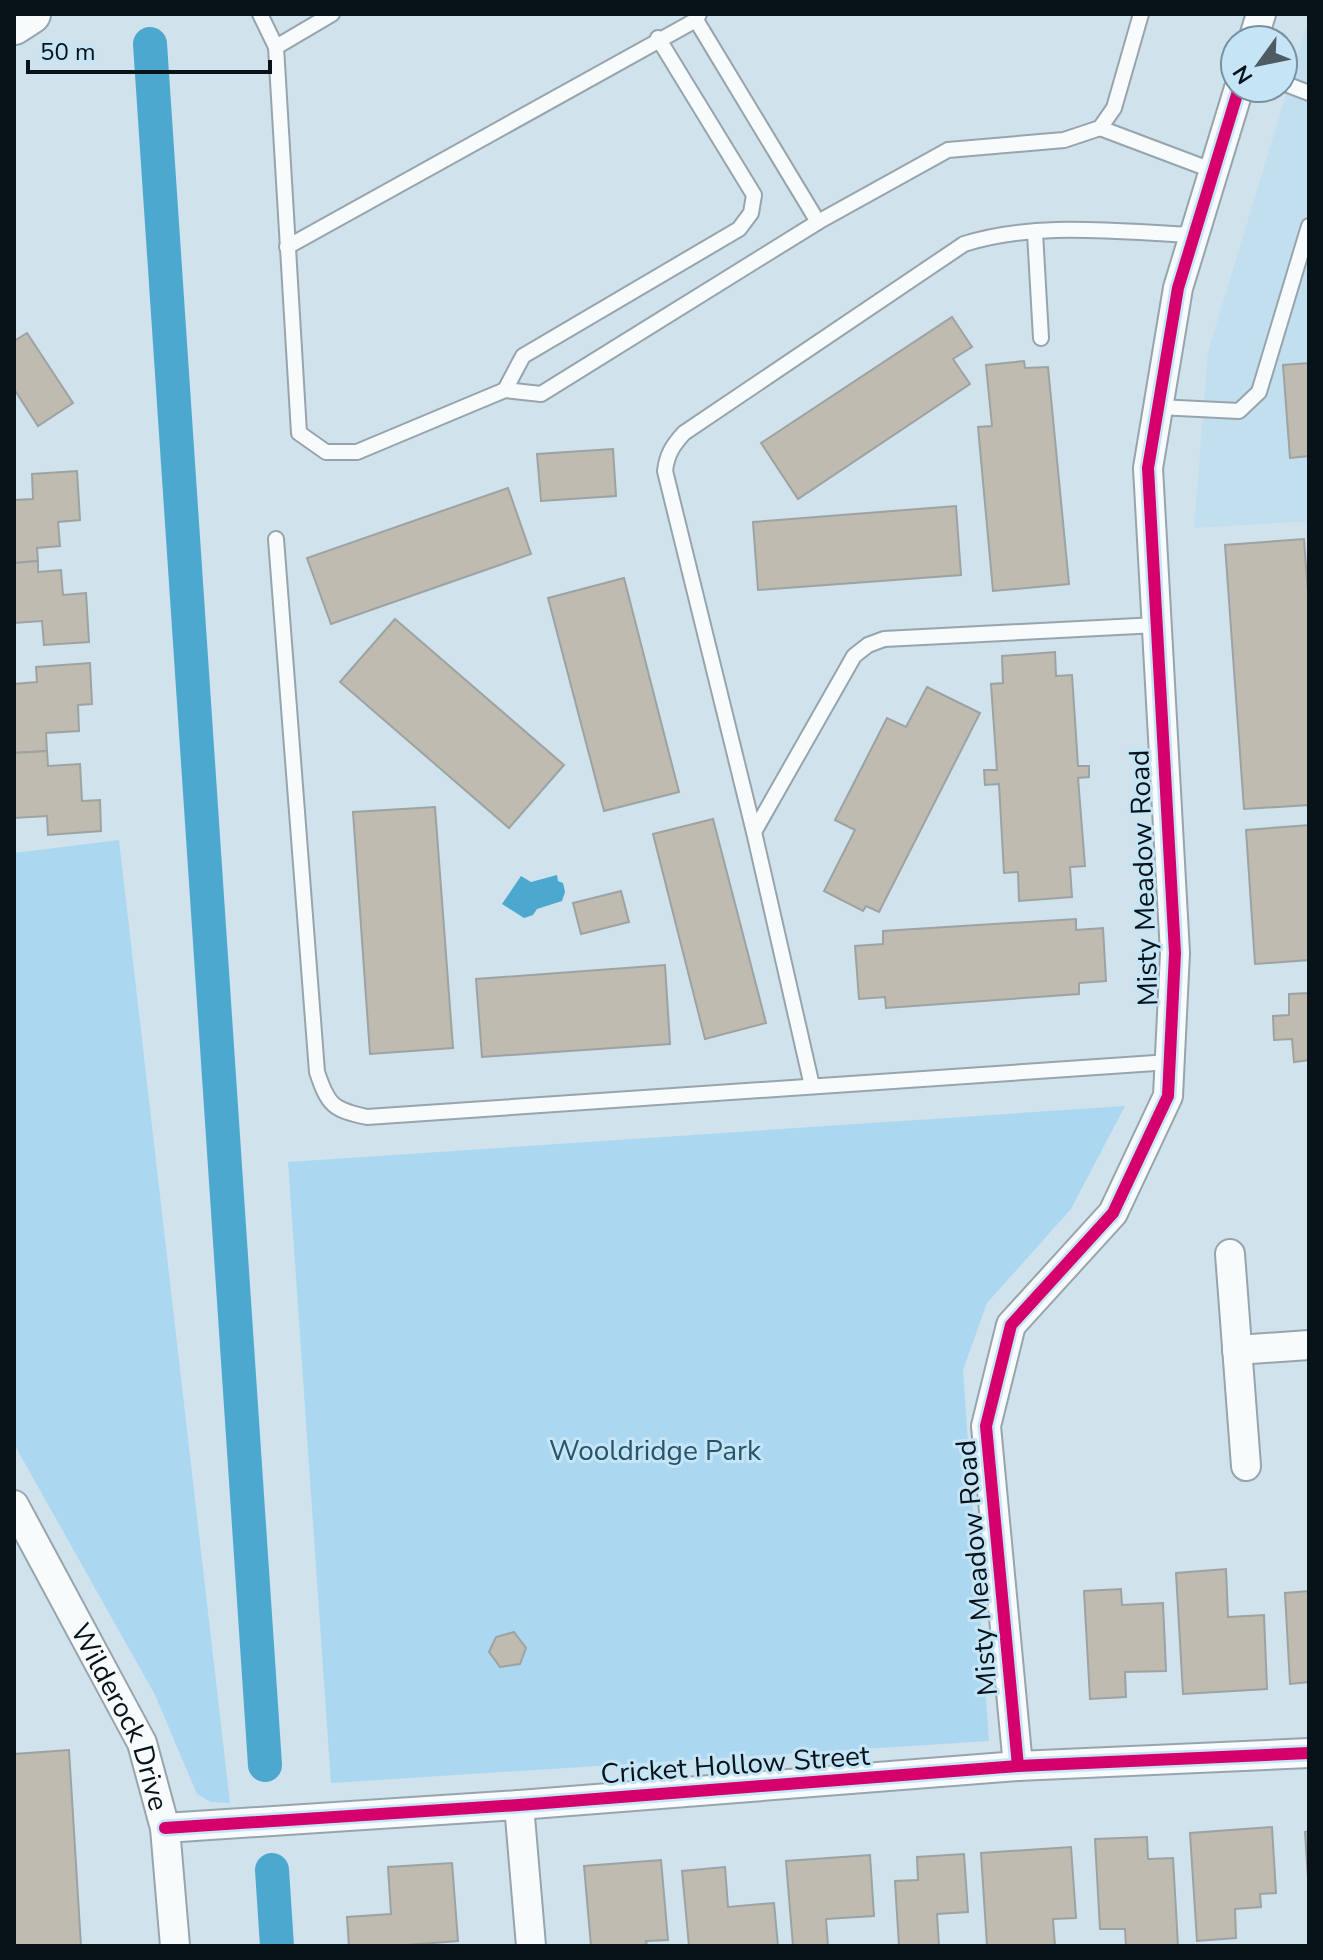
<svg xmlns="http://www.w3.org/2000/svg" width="1323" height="1960" font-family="'Nunito Sans',sans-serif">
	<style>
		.built { fill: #c1dfef }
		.green { fill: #abd8f0 }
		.water { fill: #4ca8ce }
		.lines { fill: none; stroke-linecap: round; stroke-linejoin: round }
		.canal { stroke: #4ca8ce; stroke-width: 34 }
		.building { fill: #bfbbb0; stroke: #9da2a2; stroke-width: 2 }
		.lane-casing { stroke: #97a4ac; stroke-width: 18 }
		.street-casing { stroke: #97a4ac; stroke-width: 32 }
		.secondary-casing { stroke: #97a4ac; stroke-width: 42 }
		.lane { stroke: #f8fbfc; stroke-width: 14 }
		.street { stroke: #f8fbfc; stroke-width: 28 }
		.secondary { stroke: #f8fbfc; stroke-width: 38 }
		.cycleway-casing { stroke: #c5e5f7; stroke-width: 17 }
		.cycleway { stroke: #d6006c; stroke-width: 12 }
		.labels { text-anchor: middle; stroke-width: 6; stroke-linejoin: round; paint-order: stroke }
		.street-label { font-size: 28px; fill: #081319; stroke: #c5e5f7 }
		.park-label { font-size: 28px; fill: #28546a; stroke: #c5e5f7 }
	</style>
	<rect width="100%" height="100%" fill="#d0e2ec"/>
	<!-- built -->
	<path class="built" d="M1309,19V521L1194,528L1208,352Z"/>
	<!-- green -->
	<g class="green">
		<path d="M119,840L230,1803L211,1802L197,1794L155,1695L14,1444V853Z"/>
		<path d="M1125,1106L1071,1209L987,1303L963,1370L989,1741L331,1783L288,1162Z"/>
	</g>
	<!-- water -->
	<path class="water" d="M557,875L558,881L563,883L565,892L562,901L537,909L533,915L524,918L502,904L521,876L531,882Z"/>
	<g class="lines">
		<!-- canal -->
		<g class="canal">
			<path d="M150,44L265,1765"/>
			<path d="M272,1870L277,1946"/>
		</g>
	</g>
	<!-- building -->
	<g class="building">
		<path d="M952,317L972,347L953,359L970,384L798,499L761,443Z"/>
		<path d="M27,333L73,403L38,426L14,389V341Z"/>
		<path d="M1024,361L1025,368L1048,367L1069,584L993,591L978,427L992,426L986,365Z"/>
		<path d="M1309,363V456L1290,458L1283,365Z"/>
		<path d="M613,449L616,496L541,501L537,454Z"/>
		<path d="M77,471L80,520L58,522L60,546L37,548L38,561L14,563V500L33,499L32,474Z"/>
		<path d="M508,488L531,554L331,624L307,558Z"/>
		<path d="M956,506L961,575L758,590L753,522Z"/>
		<path d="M1304,539L1309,607V805L1244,809L1225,545Z"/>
		<path d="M38,561V572L61,570L63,595L86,593L89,642L44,645L42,621L14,623V563Z"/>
		<path d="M624,578L679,792L604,811L548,598Z"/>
		<path d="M395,619L564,765L509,828L340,682Z"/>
		<path d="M1055,652L1056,676L1072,675L1078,766H1089V777L1078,778L1085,866L1070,867L1072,897L1019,901L1018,872L1004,873L999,784L985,785L984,770H997L991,684L1003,683L1002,656Z"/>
		<path d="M90,663L92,704L78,705L79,731L46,733L47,751L14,753V684L37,682L36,667Z"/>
		<path d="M927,687L980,713L879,912L866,906L863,911L824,891L855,830L835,820L887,718L906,727Z"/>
		<path d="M47,751L48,766L80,764L82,801L100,800L101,831L48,835L47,816L14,818V753Z"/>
		<path d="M435,807L453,1048L370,1054L353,812Z"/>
		<path d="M713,819L766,1023L705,1039L653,834Z"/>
		<path d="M1309,825V960L1255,964L1246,830Z"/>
		<path d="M621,891L629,922L581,934L573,903Z"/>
		<path d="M1076,919V930L1103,928L1106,981L1079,983V994L886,1008L885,997L859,999L855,946L883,944V931Z"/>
		<path d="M665,965L670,1044L482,1057L476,979Z"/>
		<path d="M1309,993V1060L1294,1062L1292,1039L1274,1040L1273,1016L1289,1015V994Z"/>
		<path d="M1226,1569L1228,1617L1264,1615L1267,1689L1183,1694L1176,1573Z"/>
		<path d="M1121,1589L1122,1605L1163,1603L1166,1671L1125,1672L1126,1697L1090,1699L1084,1591Z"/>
		<path d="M1309,1591V1682L1290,1684L1285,1593Z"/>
		<path d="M514,1632L526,1648L520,1664L500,1667L489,1652L496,1637Z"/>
		<path d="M69,1750L81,1946H14V1754Z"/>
		<path d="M1272,1827L1276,1893L1260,1894L1261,1907L1235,1909L1236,1938L1197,1941L1190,1833Z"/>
		<path d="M1309,1831V1878H1308L1305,1832Z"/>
		<path d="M1147,1837L1148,1859L1173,1858L1178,1946H1126L1125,1929H1100L1095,1839Z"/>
		<path d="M1071,1847L1076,1918L1053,1919L1055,1946H987L981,1853Z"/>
		<path d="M964,1854L968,1912L937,1914L939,1946H899L895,1881L918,1880L917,1857Z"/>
		<path d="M870,1855L874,1916L826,1919L828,1946H793L786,1861Z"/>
		<path d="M661,1860L668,1940L646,1941L647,1946H591L584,1866Z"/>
		<path d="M452,1863L458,1941L394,1946H349L347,1917L391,1914L388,1867Z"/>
		<path d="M725,1867L728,1907L774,1903L778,1946H689L682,1871Z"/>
	</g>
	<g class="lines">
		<!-- lane casing -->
		<g class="lane-casing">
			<g id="lane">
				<path d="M260,14L276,47L299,433L326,452H357L505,390L541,394L818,222L948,150L1064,140L1100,128L1114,108L1141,14"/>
				<path d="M696,20L818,222"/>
				<path d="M276,47L332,14"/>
				<path d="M1283,83L1309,93"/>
				<path d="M1100,128L1214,171"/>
				<path d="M1035,233L1041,338"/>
				<path d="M287,247L696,20L699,14"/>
				<path d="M505,390L523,356L739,229L751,213L754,195L658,38"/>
				<path d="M1158,407L1239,411L1259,392L1309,226"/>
				<path d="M276,539L317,1072C328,1105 333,1110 367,1117L1170,1062"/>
				<path d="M754,832L665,471C667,454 673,445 684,433L964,244C1036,221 1119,232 1194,235"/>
				<path d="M812,1086L754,832L854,656L868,645L884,639L1157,625"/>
			</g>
		</g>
		<!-- street casing -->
		<g class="street-casing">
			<g id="street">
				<path d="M1253,40L1261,14"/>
				<path d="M1230,1254L1246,1466"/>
				<path d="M1237,1350L1309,1345"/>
				<path id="s1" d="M14,1505L142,1743L165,1828L175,1946"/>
				<path d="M1018,1766L986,1426L1011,1325L1113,1213L1168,1096L1175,953L1148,468L1178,288L1239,88"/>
				<path d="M519,1805L531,1946"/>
				<path d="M165,1828L519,1805L1018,1766L1309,1753"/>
			</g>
		</g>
		<!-- secondary casing -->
		<g class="secondary-casing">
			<path id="secondary" d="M14,25L31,14"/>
		</g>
		<!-- lane -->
		<use href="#lane" class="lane"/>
		<!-- street -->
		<use href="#street" class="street"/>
		<!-- secondary -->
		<use href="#secondary" class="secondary"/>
		<!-- cycleway casing -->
		<g class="cycleway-casing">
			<g id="cycleway">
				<path d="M1018,1766L986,1426L1011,1325L1113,1213L1168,1096L1175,953L1148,468L1178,288L1239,88"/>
				<path d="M165,1828L519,1805L1018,1766L1309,1753"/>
			</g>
		</g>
		<!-- cycleway -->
		<use href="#cycleway" class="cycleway"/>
	</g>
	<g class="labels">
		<!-- street labels -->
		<g class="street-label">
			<text transform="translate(1143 878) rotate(-92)" y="10">Misty Meadow Road</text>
			<text transform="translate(976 1568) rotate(-95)" y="10">Misty Meadow Road</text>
			<text dy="10" stroke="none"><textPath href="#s1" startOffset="238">Wilderock Drive</textPath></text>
			<text transform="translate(735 1764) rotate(-4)" y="10">Cricket Hollow Street</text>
		</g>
		<!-- park labels -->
		<g class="park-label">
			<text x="655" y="1460">Wooldridge Park</text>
		</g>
	</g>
	<!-- border -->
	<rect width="1323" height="1960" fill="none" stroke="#081319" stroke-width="32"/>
	<!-- north arrow -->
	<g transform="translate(1259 64) rotate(237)"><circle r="38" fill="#c5e5f7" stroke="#79919e" stroke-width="2"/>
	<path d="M0-6L14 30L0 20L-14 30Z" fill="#4e5b63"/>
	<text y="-12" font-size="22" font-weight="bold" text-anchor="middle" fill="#081319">N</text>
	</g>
	<!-- scale -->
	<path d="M28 60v12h242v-12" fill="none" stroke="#081319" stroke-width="4"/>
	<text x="40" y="60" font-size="24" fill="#081319" stroke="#c5e5f7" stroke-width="6" paint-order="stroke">50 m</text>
</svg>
